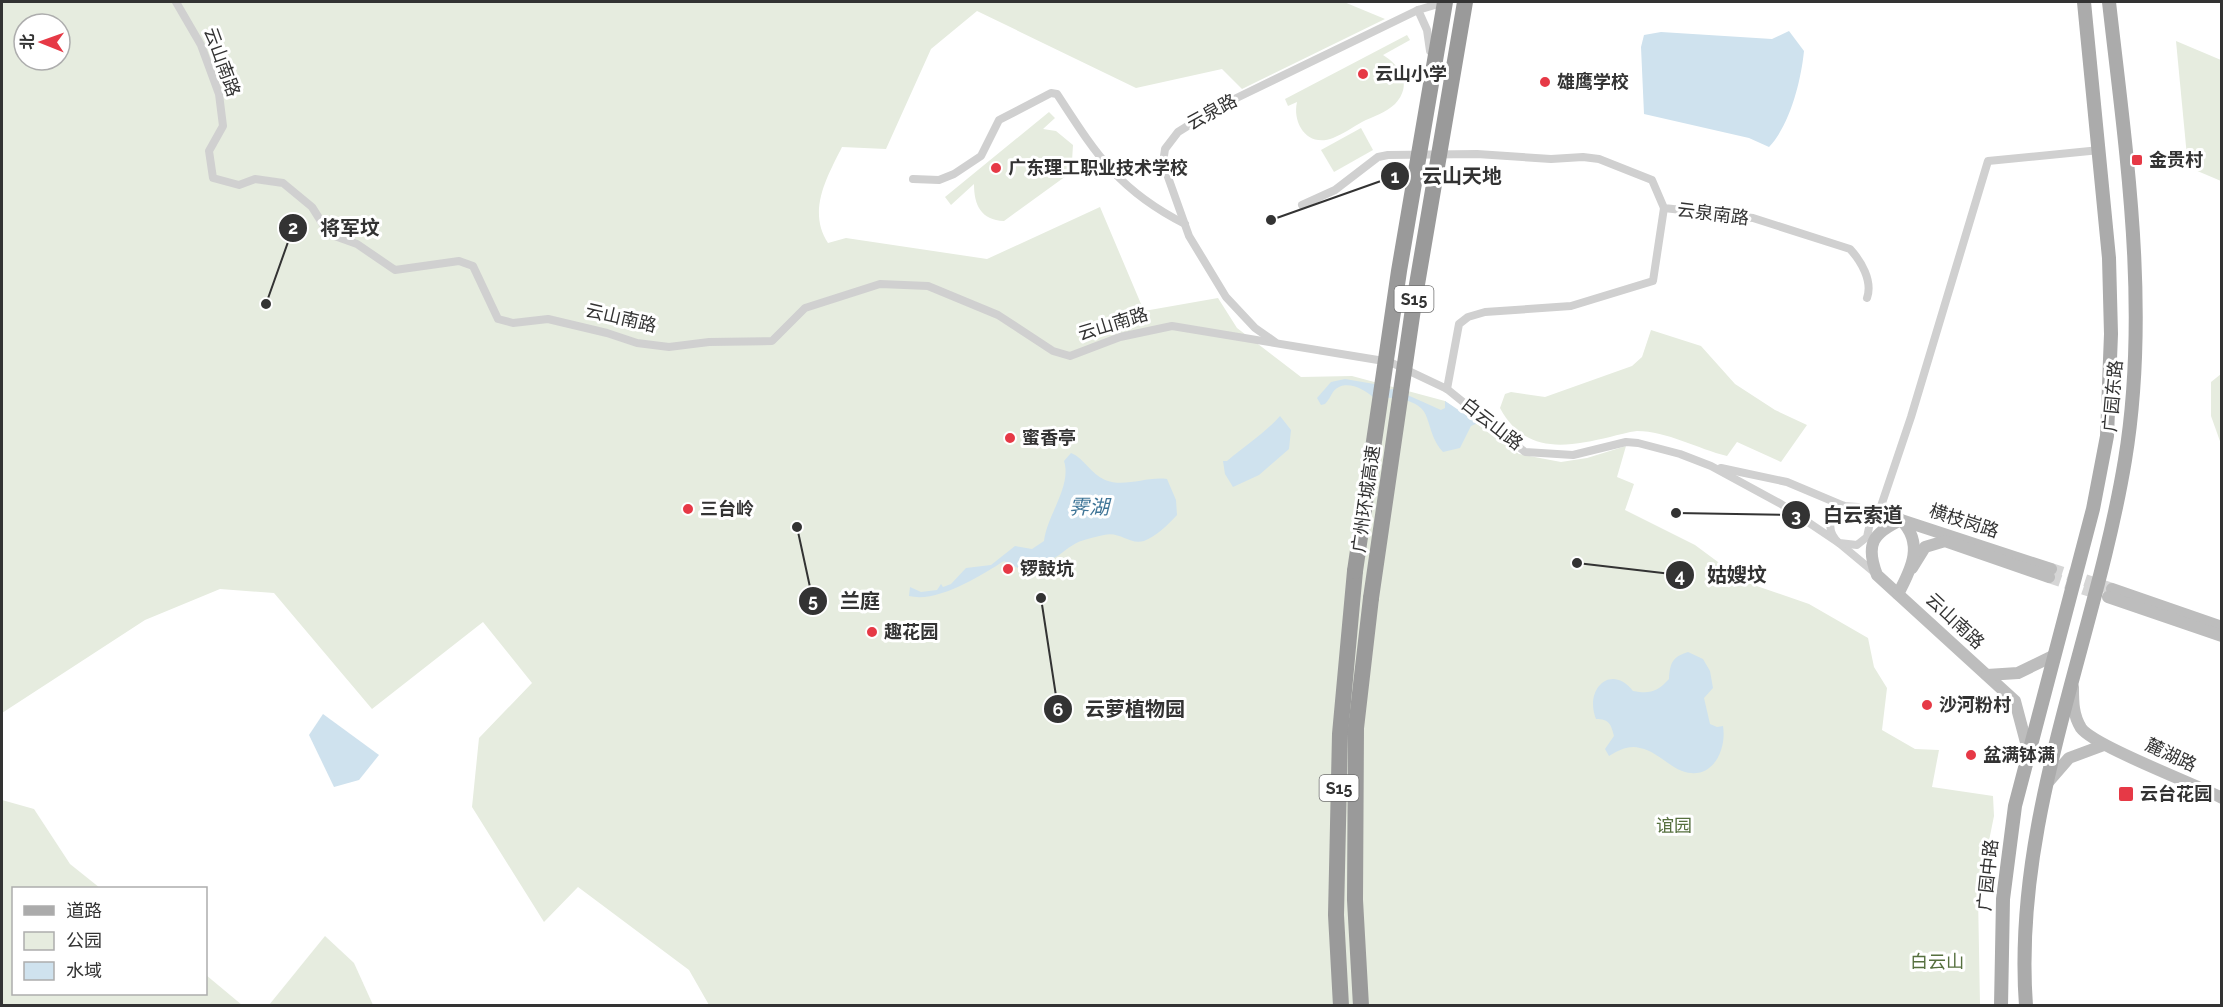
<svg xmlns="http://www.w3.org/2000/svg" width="2223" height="1007" viewBox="0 0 2223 1007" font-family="Raleway,'Noto Sans SC',sans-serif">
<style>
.green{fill:#e6ecdf;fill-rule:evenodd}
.water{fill:#cfe2ee}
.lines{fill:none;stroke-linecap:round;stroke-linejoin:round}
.secondary-tunnel{stroke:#d6d6d6;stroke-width:12;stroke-dasharray:12 6;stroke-linecap:butt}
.street{stroke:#d0d0d0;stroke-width:8}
.secondary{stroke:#bdbdbd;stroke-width:12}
.primary{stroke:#ababab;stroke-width:14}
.highway{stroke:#9a9a9a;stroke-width:16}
.highway-bridge{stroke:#9a9a9a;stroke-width:16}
.poi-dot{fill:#e63946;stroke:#fff;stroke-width:2}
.labels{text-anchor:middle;stroke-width:6;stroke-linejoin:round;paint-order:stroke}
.shield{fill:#fff;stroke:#707070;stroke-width:1.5}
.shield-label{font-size:16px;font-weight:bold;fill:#333}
.street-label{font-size:18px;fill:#333;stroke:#fff}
.poi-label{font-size:18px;font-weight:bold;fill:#333;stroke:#fff;text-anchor:start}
.park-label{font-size:18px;fill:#56703f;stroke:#fff}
.water-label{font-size:20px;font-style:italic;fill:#3f7597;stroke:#fff}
.leader{fill:none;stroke:#333;stroke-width:2}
.callout-dot{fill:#333;stroke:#fff;stroke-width:2}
.mark-label{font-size:18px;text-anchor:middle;font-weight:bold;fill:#fff}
.callout-label{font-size:20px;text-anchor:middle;font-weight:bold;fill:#333;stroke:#fff;stroke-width:6;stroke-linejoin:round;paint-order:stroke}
</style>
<rect width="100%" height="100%" fill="#fff"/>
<g class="green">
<path d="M2 2H1344L1385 19 1242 89 1222 69 1136 88 977 11 931 49 886 149 842 147C827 177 807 211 828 243L846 238 987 259 1100 207 1144 311 1218 298 1237 328 1301 377 1352 376 1445 401 1519 454 1561 462 1587 458 1626 446 1617 477 1634 484 1625 510 1695 545 1745 582 1809 604 1868 638 1874 667 1887 688 1882 730 1915 749 1939 750 1932 787 1993 796 1994 816 1978 895 1980 1005H709L689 970 578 887 544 922 472 807 479 738 532 683 483 622 372 709 274 593 220 589 145 620 2 713ZM24 24H60V60H24Z"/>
<path d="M1407 35 1410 40 1383 55C1401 66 1413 85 1395 104 1387 112 1372 117 1362 122 1353 127 1343 134 1333 138 1308 148 1292 124 1297 102L1288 106 1285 99Z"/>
<polygon points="2176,41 2221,60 2221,181 2188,167"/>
<path d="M1049 112 1055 118 1043 129 1056 131 1073 145 1072 161 1066 176 1004 221C981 220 974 205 974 184L951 205 945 197Z"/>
<polygon points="1361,128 1373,150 1334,172 1321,150"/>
<path d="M1651 330 1701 346 1735 384 1775 410 1807 425 1781 462 1737 442 1727 456C1698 449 1667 431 1637 431 1628 432 1618 435 1610 437 1567 447 1525 455 1500 408L1505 394 1511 392 1545 397 1632 366 1642 357Z"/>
<polygon points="2221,374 2221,444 2211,416 2211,382"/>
<polygon points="2,800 34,809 70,864 100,888 14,888 14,994 206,994 206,975 242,1005 2,1005"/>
<polygon points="325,936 354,963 373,1005 269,1005"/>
</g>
<g class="water">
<path d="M1789 31 1804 51C1801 81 1790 125 1769 147L1749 138 1644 114 1641 47 1644 35 1661 32 1772 39Z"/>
<path d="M1345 379 1380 385 1385 390 1394 389 1441 410 1445 408V401L1478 423 1471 426 1460 448 1443 452C1433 441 1432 432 1427 418 1421 397 1391 398 1373 397 1364 389 1344 378 1333 392 1331 395 1329 400 1325 404L1321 405 1317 398 1331 382Z"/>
<path d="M1280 416 1291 430 1289 449 1259 475 1233 487 1225 474 1223 461H1227C1245 446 1265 433 1280 416Z"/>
<path d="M1071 453C1084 458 1091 474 1105 480 1125 488 1147 476 1167 479L1176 500 1177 515C1169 524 1155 537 1144 541 1129 545 1120 531 1104 535 1095 537 1080 540 1073 545 1058 554 1057 562 1037 559L1031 563 1028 575 1022 577 1018 568 1004 561C980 576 938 603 909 596L910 587 921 592 937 590 941 584 943 587 951 584 966 568 991 565 1015 546 1032 549 1044 541C1047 515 1072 486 1064 461Z"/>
<path d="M1688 652 1703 659 1710 671 1713 688 1704 698 1710 724 1717 727 1723 726C1727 750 1712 782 1682 771 1667 765 1656 751 1640 748 1629 745 1619 750 1609 756L1605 749 1614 736C1611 724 1609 719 1596 719 1584 689 1611 663 1633 691 1650 694 1657 692 1669 679 1670 663 1672 657 1688 652Z"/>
<polygon points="323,714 379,755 359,780 334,787 309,735"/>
</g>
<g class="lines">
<g class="secondary-tunnel">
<polyline points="2051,569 2112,589"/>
<polyline points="2049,577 2102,595"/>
</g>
<g class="street">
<polyline points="176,2 201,45 219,94 223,126 209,151 213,178 239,185 255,179 283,183 312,207 329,234 357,244 395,270 459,261 473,266 498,319 513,323 548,319 607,333 637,343 669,347 709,342 772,341 805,308 880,284 928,286 998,315 1053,351 1070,356 1120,337 1172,326 1390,362 1447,389 1525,452 1573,455 1626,442 1638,443 1680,454 1711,466 1781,504 1839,543 1875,573"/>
<polyline points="1418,10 1427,30 1430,51"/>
<path d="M913 179 939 180 954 174 981 156 999 120 1051 93 1057 94C1096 154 1118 190 1185 224"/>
<path d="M1302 205 1335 190 1378 157 1388 155 1477 154 1551 159 1583 157 1599 159 1652 180 1664 208 1753 218 1850 249C1861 261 1873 281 1867 298"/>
<polyline points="1275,342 1255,328 1226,297 1189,236 1163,163 1165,149 1178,132 1218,107 1418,10 1445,2"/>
<polyline points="1447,389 1459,324 1468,317 1485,312 1571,306 1653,281 1664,208"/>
<path d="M1721 468 1787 482 1844 506 1858 507 1864 511 1870 523 1867 537 1857 545 1839 543C1825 531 1829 514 1844 506"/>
<polyline points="1873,514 1901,520"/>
<polyline points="1878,515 1911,417 1988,161 2100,150"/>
</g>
<g class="secondary">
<path d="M1901 520C1873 533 1865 544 1877 575L2015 701 2028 750"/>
<polyline points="1901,520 2051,569"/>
<polyline points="1912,568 1925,547 1945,541 2049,577"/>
<polyline points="2112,589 2222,627"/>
<path d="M1898 594C1912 568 1924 543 1901 520"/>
<polyline points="2108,597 2222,636"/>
<polyline points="1987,675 2018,673 2053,656"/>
<path d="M2073 687C2073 702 2073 715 2081 728 2094 746 2195 784 2222 798"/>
<polyline points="2049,781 2069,758 2104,745"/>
</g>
<g class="primary">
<polyline points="2001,1006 2003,899 2015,806 2093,509 2107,436 2111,334 2109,258 2084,2"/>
<path d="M2026 1006C2012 819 2095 641 2125 460 2150 309 2126 152 2109 2"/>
</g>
<g class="highway">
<polyline points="1341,1006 1336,915 1340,734 1355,571"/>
<polyline points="1361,1006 1355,900 1356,728 1371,598"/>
</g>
<g class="highway-bridge">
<polyline points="1355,571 1399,271 1445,2"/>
<polyline points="1371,598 1414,302 1465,2"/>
</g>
</g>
<g class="poi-dot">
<circle cx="1363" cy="74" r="6"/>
<circle cx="1545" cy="82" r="6"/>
<rect x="2131" y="154" width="12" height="12" rx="3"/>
<circle cx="996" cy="168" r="6"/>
<circle cx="1010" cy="438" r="6"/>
<circle cx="688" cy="509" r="6"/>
<circle cx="1008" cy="569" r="6"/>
<circle cx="872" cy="632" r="6"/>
<circle cx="1927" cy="705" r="6"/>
<circle cx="1971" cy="755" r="6"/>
<rect x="2118" y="786" width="16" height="16" rx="3"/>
</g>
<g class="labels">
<g class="shield">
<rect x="1394.5" y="286" width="39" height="26" rx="4.5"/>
<rect x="1319.5" y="775" width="39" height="26" rx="4.5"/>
</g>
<g class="shield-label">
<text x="1414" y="305">S15</text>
<text x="1339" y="794">S15</text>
</g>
<g class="street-label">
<text transform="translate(222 62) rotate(70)" y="6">云山南路</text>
<text transform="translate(1212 112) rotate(-29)" y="6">云泉路</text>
<text transform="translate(1713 214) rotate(7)" y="6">云泉南路</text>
<text transform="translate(621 318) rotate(13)" y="6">云山南路</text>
<text transform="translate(1113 324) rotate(-17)" y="6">云山南路</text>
<text transform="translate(2113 396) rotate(-85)" y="6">广园东路</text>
<text transform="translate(1492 424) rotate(38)" y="6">白云山路</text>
<text transform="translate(1366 499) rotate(-82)" y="6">广州环城高速</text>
<text transform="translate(1964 521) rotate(18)" y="6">横枝岗路</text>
<text transform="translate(1955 621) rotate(43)" y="6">云山南路</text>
<text transform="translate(2171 755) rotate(25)" y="6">麓湖路</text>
<text transform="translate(1988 875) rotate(-84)" y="6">广园中路</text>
</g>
<g class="poi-label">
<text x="1375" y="80">云山小学</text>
<text x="1557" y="88">雄鹰学校</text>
<text x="2149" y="166">金贵村</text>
<text x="1008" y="174">广东理工职业技术学校</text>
<text x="1022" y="444">蜜香亭</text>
<text x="700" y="515">三台岭</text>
<text x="1020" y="575">锣鼓坑</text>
<text x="884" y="638">趣花园</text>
<text x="1939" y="711">沙河粉村</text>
<text x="1983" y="761">盆满钵满</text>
<text x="2140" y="800">云台花园</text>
</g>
<g class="park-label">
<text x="1674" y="832">谊园</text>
<text x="1937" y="968">白云山</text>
</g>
<g class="water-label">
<text x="1089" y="514">霁湖</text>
</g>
</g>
<path class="leader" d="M1271 220L1395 176M266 304L293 228M1676 513L1796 515M1577 563L1680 575M797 527L813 601M1041 598L1058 709"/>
<g class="callout-dot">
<circle cx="1271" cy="220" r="6"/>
<circle cx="266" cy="304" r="6"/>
<circle cx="1676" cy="513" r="6"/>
<circle cx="1577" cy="563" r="6"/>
<circle cx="797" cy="527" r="6"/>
<circle cx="1041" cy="598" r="6"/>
<circle cx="1395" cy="176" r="15"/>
<circle cx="293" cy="228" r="15"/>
<circle cx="1796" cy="515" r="15"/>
<circle cx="1680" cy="575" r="15"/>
<circle cx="813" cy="601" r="15"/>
<circle cx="1058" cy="709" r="15"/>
</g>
<g class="mark-label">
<text x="1395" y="183">1</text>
<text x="293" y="234">2</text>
<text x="1796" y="522">3</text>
<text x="1680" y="582">4</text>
<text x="813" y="607">5</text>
<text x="1058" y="716">6</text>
</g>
<g class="callout-label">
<text x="1462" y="183">云山天地</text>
<text x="350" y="235">将军坟</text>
<text x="1863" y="522">白云索道</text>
<text x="1737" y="582">姑嫂坟</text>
<text x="860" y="608">兰庭</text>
<text x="1135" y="716">云萝植物园</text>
</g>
<rect width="2223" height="1007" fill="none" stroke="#333333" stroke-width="6"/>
<rect x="12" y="887" width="195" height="108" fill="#ffffff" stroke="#adadad" stroke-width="1.5"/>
<rect x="24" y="906" width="30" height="9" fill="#ababab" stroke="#adadad" stroke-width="1.5"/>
<text x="66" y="917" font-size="18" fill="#333333">道路</text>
<rect x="24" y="932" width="30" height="18" fill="#e6ecdf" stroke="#adadad" stroke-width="1.5"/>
<text x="66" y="947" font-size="18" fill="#333333">公园</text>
<rect x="24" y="962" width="30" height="18" fill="#cfe2ee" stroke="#adadad" stroke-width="1.5"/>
<text x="66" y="977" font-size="18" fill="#333333">水域</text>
<g transform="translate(42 42) rotate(271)"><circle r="28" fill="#ffffff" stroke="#adadad" stroke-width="1.5"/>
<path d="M0-4.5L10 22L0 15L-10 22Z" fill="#e63946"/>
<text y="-9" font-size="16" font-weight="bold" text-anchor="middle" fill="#333333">北</text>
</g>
</svg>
